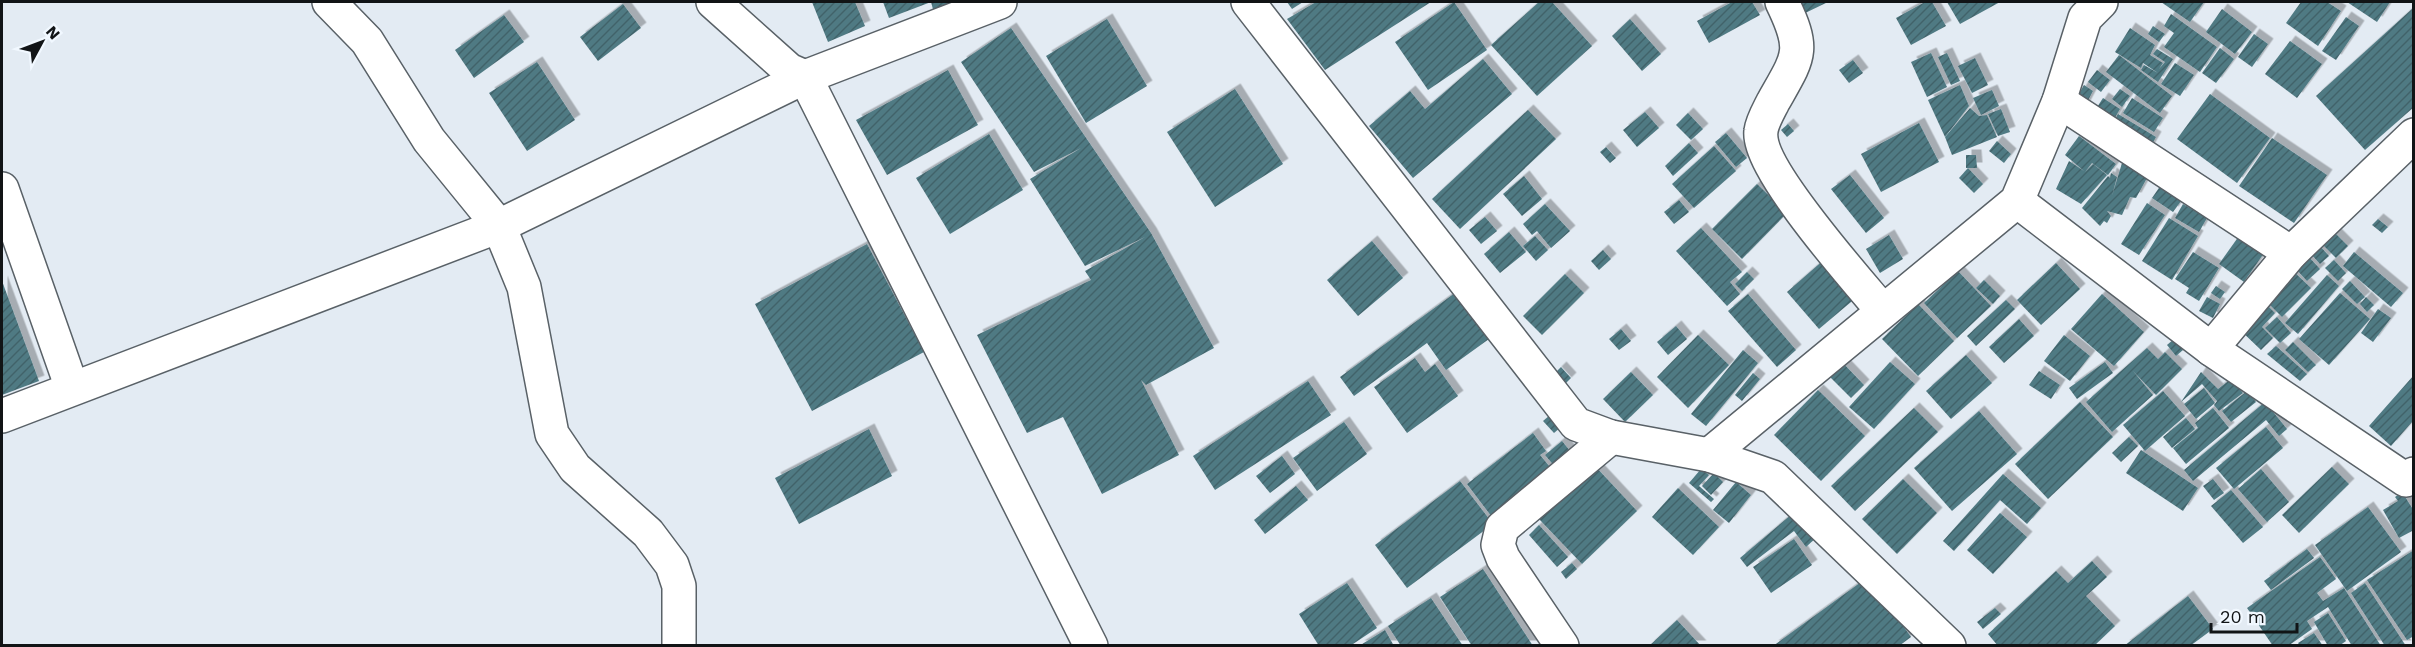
<svg xmlns="http://www.w3.org/2000/svg" width="2415" height="647" viewBox="0 0 2415 647" font-family="'Work Sans',sans-serif">
<style>
.building{fill:url(#building-hatch);filter:url(#shadow)}
.lines{fill:none;stroke-linecap:round;stroke-linejoin:round}
.street-casing{stroke:#596167;stroke-width:36}
.street{stroke:#fff;stroke-width:33}
</style>
<defs>
<pattern id="building-hatch" width="6" height="6" patternUnits="userSpaceOnUse" patternTransform="scale(1.5)"><rect width="6" height="6" fill="#507a83"/><path d="M-1 1l2-2M0 6l6-6M5 7l2-2" fill="none" stroke="#41636a"/></pattern>
<filter id="shadow"><feDropShadow dx="5.5" dy="-5.5" stdDeviation="0" flood-color="#0004"/></filter>
</defs>
<rect width="100%" height="100%" fill="#e3ebf3"/>
<g class="building">
<polygon points="812,2 855,2 865,26 828,42"/>
<polygon points="883,2 968,2 934,13 931,2 889,18"/>
<polygon points="1287,2 1303,2 1292,9"/>
<polygon points="1316,2 1431,2 1325,70 1287,19"/>
<polygon points="1454,2 1487,50 1428,90 1395,42"/>
<polygon points="1539,2 1552,2 1592,46 1537,96 1491,45"/>
<polygon points="1732,2 1752,2 1760,15 1709,43 1697,21"/>
<polygon points="1794,2 1828,2 1801,15"/>
<polygon points="1925,2 1932,2 1946,26 1911,45 1896,18"/>
<polygon points="1947,2 2000,2 1960,24"/>
<polygon points="2161,2 2204,2 2190,22"/>
<polygon points="2301,2 2327,2 2341,11 2318,46 2286,23"/>
<polygon points="2347,2 2390,2 2377,22"/>
<polygon points="623,4 641,28 598,61 580,37"/>
<polygon points="2222,9 2252,32 2235,54 2206,32"/>
<polygon points="2412,9 2414,107 2365,150 2316,96"/>
<polygon points="2171,14 2217,47 2200,72 2164,47 2174,33 2164,26"/>
<polygon points="504,15 524,42 474,78 455,50"/>
<polygon points="2346,17 2359,26 2336,60 2322,51"/>
<polygon points="1107,19 1147,86 1086,123 1046,56"/>
<polygon points="1630,19 1661,54 1642,71 1612,36"/>
<polygon points="2153,26 2165,34 2159,42 2148,34"/>
<polygon points="1011,28 1151,233 1214,348 1146,385 1141,380 1179,455 1102,494 1063,417 1027,433 977,335 1091,280 1085,271 1145,237 1085,266 1030,179 1081,148 1034,172 961,62"/>
<polygon points="2130,28 2155,45 2150,55 2163,63 2159,69 2165,62 2153,54 2157,49 2173,59 2158,82 2141,70 2144,65 2158,73 2143,63 2141,68 2115,52"/>
<polygon points="2254,34 2268,44 2252,67 2238,57"/>
<polygon points="2290,41 2322,64 2297,98 2265,74"/>
<polygon points="2220,48 2234,59 2216,83 2202,73"/>
<polygon points="1931,53 1947,87 1927,97 1911,62"/>
<polygon points="1947,53 1960,81 1951,85 1938,57"/>
<polygon points="2119,55 2172,96 2160,113 2106,72"/>
<polygon points="1975,58 1988,85 1972,93 1958,66"/>
<polygon points="1483,59 1512,94 1413,178 1369,126 1410,91 1425,109"/>
<polygon points="1853,60 1863,73 1849,83 1839,70"/>
<polygon points="537,62 575,120 527,151 489,93"/>
<polygon points="2175,63 2194,75 2180,96 2161,84"/>
<polygon points="948,70 978,125 887,175 856,120"/>
<polygon points="2097,70 2110,80 2101,92 2088,82"/>
<polygon points="1960,85 1969,106 1945,137 1928,100"/>
<polygon points="2084,85 2093,91 2085,106 2075,100"/>
<polygon points="1235,89 1283,164 1215,207 1167,132"/>
<polygon points="2120,89 2130,96 2122,107 2112,99"/>
<polygon points="1992,90 1999,106 1981,115 1973,98"/>
<polygon points="2210,94 2270,138 2237,183 2177,139"/>
<polygon points="2103,98 2120,109 2110,126 2092,115"/>
<polygon points="2132,98 2163,118 2154,132 2123,113"/>
<polygon points="1970,108 1979,116 1987,115 1997,137 1952,155 1945,137"/>
<polygon points="2001,109 2010,132 1998,136 1988,114"/>
<polygon points="1528,110 1556,139 1460,229 1432,199"/>
<polygon points="1645,112 1659,128 1637,147 1623,130"/>
<polygon points="1688,113 1703,129 1691,140 1676,125"/>
<polygon points="2118,114 2156,137 2148,151 2110,128"/>
<polygon points="1919,123 1939,162 1881,192 1861,154"/>
<polygon points="1788,124 1794,131 1787,137 1781,130"/>
<polygon points="1726,133 1747,158 1736,167 1715,142"/>
<polygon points="989,134 1023,190 950,234 916,178"/>
<polygon points="2079,136 2116,164 2108,175 2092,163 2085,172 2093,164 2107,175 2081,204 2056,189 2069,161 2084,171 2065,155"/>
<polygon points="2272,138 2327,175 2294,223 2239,186"/>
<polygon points="1997,141 2011,154 2004,163 1989,151"/>
<polygon points="1689,143 1698,153 1673,176 1665,166"/>
<polygon points="1714,146 1736,171 1694,208 1672,184"/>
<polygon points="1606,147 1616,158 1610,163 1600,152"/>
<polygon points="1966,155 1976,155 1977,168 1966,168"/>
<polygon points="2122,163 2147,178 2136,198 2130,197 2122,215 2107,211 2111,216 2107,223 2104,221 2100,226 2082,208 2108,176 2110,178 2111,173 2117,177 2112,196"/>
<polygon points="1968,168 1983,184 1974,193 1959,178"/>
<polygon points="1850,175 1884,218 1866,233 1831,189"/>
<polygon points="1524,176 1542,199 1522,216 1503,194"/>
<polygon points="2163,182 2184,197 2173,212 2152,198"/>
<polygon points="1757,184 1787,213 1742,259 1712,229"/>
<polygon points="1679,200 1689,212 1674,224 1664,212"/>
<polygon points="2147,203 2165,215 2139,255 2121,244"/>
<polygon points="1545,204 1570,231 1551,248 1537,231 1532,235 1523,224"/>
<polygon points="2183,204 2207,218 2199,232 2175,218"/>
<polygon points="1485,217 1497,231 1481,244 1469,230"/>
<polygon points="2169,218 2198,236 2172,280 2142,261"/>
<polygon points="2378,219 2388,227 2382,233 2372,225"/>
<polygon points="1701,228 1742,272 1730,282 1740,294 1727,306 1676,251"/>
<polygon points="2332,230 2348,246 2336,258 2320,242"/>
<polygon points="1509,232 1526,252 1500,273 1484,254"/>
<polygon points="1889,235 1903,259 1880,273 1866,249"/>
<polygon points="1535,236 1548,250 1536,261 1523,246"/>
<polygon points="2239,236 2264,253 2244,282 2219,264"/>
<polygon points="1372,241 1403,278 1358,316 1327,280"/>
<polygon points="867,244 924,352 812,411 755,304"/>
<polygon points="2319,245 2329,256 2320,264 2310,253"/>
<polygon points="1603,250 1611,259 1599,270 1591,261"/>
<polygon points="2193,252 2219,268 2199,301 2186,293 2189,288 2175,279"/>
<polygon points="2354,252 2403,293 2391,307 2343,266"/>
<polygon points="2308,256 2320,269 2307,281 2295,268"/>
<polygon points="1826,258 1858,296 1819,329 1787,292"/>
<polygon points="2334,260 2346,273 2338,281 2325,268"/>
<polygon points="2056,263 2080,289 2041,325 2017,300"/>
<polygon points="2292,270 2311,288 2282,317 2267,302"/>
<polygon points="1958,271 1991,306 1957,338 1924,303"/>
<polygon points="1747,272 1754,279 1742,291 1735,284"/>
<polygon points="1565,274 1584,293 1542,335 1523,316"/>
<polygon points="2327,275 2339,286 2298,334 2285,323"/>
<polygon points="1984,280 2000,296 1993,304 1976,288"/>
<polygon points="2,281 39,381 2,395"/>
<polygon points="2350,281 2365,297 2357,304 2342,289"/>
<polygon points="2216,286 2225,292 2220,299 2211,293"/>
<polygon points="1455,293 1489,339 1446,370 1427,343 1354,396 1340,377"/>
<polygon points="2340,293 2370,319 2329,365 2299,339"/>
<polygon points="1748,294 1796,350 1777,367 1728,311"/>
<polygon points="2102,294 2144,332 2114,366 2071,329"/>
<polygon points="2207,297 2220,304 2213,318 2199,311"/>
<polygon points="2366,297 2374,305 2367,312 2360,304"/>
<polygon points="2006,300 2015,309 1976,346 1967,336"/>
<polygon points="2263,301 2275,313 2262,327 2273,338 2261,350 2238,328"/>
<polygon points="1918,304 1954,341 1918,376 1882,339"/>
<polygon points="2378,309 2391,318 2373,342 2361,333"/>
<polygon points="2277,317 2291,333 2280,343 2265,328"/>
<polygon points="2019,319 2034,336 2004,363 1989,347"/>
<polygon points="1676,326 1687,339 1668,355 1657,342"/>
<polygon points="1621,329 1631,341 1619,350 1609,339"/>
<polygon points="1698,335 1729,365 1688,408 1657,377"/>
<polygon points="2064,335 2090,356 2070,381 2044,361"/>
<polygon points="2174,339 2183,350 2176,356 2167,345"/>
<polygon points="2293,342 2316,365 2308,372 2285,350"/>
<polygon points="2276,346 2307,374 2300,381 2267,354"/>
<polygon points="2147,348 2158,359 2165,352 2182,369 2156,395 2133,371 2153,395 2112,432 2086,402"/>
<polygon points="1743,350 1758,363 1706,426 1691,414"/>
<polygon points="1966,355 1992,383 1951,419 1926,391"/>
<polygon points="1415,358 1425,372 1435,364 1458,396 1407,433 1374,387"/>
<polygon points="1841,361 1864,385 1851,398 1828,375"/>
<polygon points="1890,362 1915,384 1874,429 1849,407"/>
<polygon points="2105,362 2113,373 2077,399 2069,388"/>
<polygon points="1561,367 1571,378 1566,383 1556,372"/>
<polygon points="2039,371 2060,385 2051,399 2029,385"/>
<polygon points="1631,372 1653,395 1625,422 1603,399"/>
<polygon points="2201,372 2218,389 2231,379 2243,393 2219,411 2214,405 2217,401 2202,384 2181,402"/>
<polygon points="1753,373 1760,379 1742,401 1735,395"/>
<polygon points="2414,375 2414,424 2412,422 2391,446 2369,426"/>
<polygon points="1308,381 1331,415 1215,490 1193,456"/>
<polygon points="2204,388 2215,403 2196,419 2184,404"/>
<polygon points="1818,390 1865,436 1821,481 1774,435"/>
<polygon points="2163,391 2185,416 2145,451 2123,425"/>
<polygon points="2247,391 2256,402 2231,422 2222,411"/>
<polygon points="2080,402 2113,437 2048,499 2015,464"/>
<polygon points="2265,402 2287,429 2279,436 2266,420 2193,481 2184,470"/>
<polygon points="1914,408 1938,432 1855,511 1831,486"/>
<polygon points="2213,408 2229,428 2186,464 2173,448 2198,428 2195,423"/>
<polygon points="1979,411 2017,454 1952,511 1914,468"/>
<polygon points="1550,415 1561,427 1554,433 1543,421"/>
<polygon points="2186,418 2195,429 2172,448 2163,437"/>
<polygon points="1344,422 1367,454 1317,491 1293,458"/>
<polygon points="2266,427 2283,448 2234,489 2216,468"/>
<polygon points="869,429 892,476 799,524 775,478"/>
<polygon points="1533,433 1546,451 1540,455 1559,478 1498,525 1467,484"/>
<polygon points="2129,437 2138,446 2121,462 2112,453"/>
<polygon points="1562,441 1578,461 1562,475 1545,455"/>
<polygon points="2141,450 2198,488 2183,511 2126,473"/>
<polygon points="1282,456 1295,474 1270,493 1256,476"/>
<polygon points="1595,466 1637,511 1582,564 1539,519"/>
<polygon points="2332,467 2349,484 2299,533 2282,515"/>
<polygon points="1701,469 1709,475 1699,486 1714,499 1711,502 1689,483"/>
<polygon points="2261,469 2289,502 2267,522 2238,489"/>
<polygon points="1714,473 1723,482 1711,495 1702,486"/>
<polygon points="2003,474 2041,508 2027,524 2000,500 1954,551 1943,541"/>
<polygon points="1903,479 1937,513 1897,554 1862,519"/>
<polygon points="2213,479 2224,493 2214,500 2203,486"/>
<polygon points="1460,481 1493,524 1407,588 1375,545"/>
<polygon points="1736,482 1751,495 1729,523 1713,510"/>
<polygon points="1296,486 1308,500 1265,534 1254,520"/>
<polygon points="1678,488 1719,527 1693,555 1652,517"/>
<polygon points="2231,490 2263,527 2243,543 2211,506"/>
<polygon points="2402,492 2414,511 2414,530 2399,538 2383,510 2398,501 2395,497"/>
<polygon points="2368,507 2401,552 2347,591 2315,545"/>
<polygon points="2000,513 2027,537 1993,574 1967,550"/>
<polygon points="1792,514 1818,536 1806,547 1794,531 1747,567 1740,558"/>
<polygon points="1539,525 1568,557 1557,567 1529,535"/>
<polygon points="1794,539 1812,565 1771,593 1753,567"/>
<polygon points="2307,549 2314,558 2271,590 2264,581"/>
<polygon points="2414,550 2414,636 2407,640 2367,580"/>
<polygon points="2320,557 2336,579 2317,593 2323,601 2344,588 2381,646 2352,646 2328,607 2307,621 2312,629 2288,646 2273,646 2247,608"/>
<polygon points="2092,561 2107,577 2086,596 2115,626 2094,646 1998,646 1988,634 2056,571 2068,583"/>
<polygon points="1572,563 1577,569 1566,579 1561,572"/>
<polygon points="1483,569 1533,646 1472,646 1440,597"/>
<polygon points="1868,577 1911,637 1899,646 1773,646"/>
<polygon points="1347,583 1377,628 1350,646 1319,646 1299,614"/>
<polygon points="2365,583 2406,646 2385,646 2351,593"/>
<polygon points="2188,596 2213,629 2190,646 2124,646"/>
<polygon points="1431,598 1463,646 1401,646 1388,626"/>
<polygon points="1995,608 2001,614 1983,629 1977,622"/>
<polygon points="2328,613 2346,641 2339,646 2328,646 2314,622"/>
<polygon points="1677,620 1701,646 1649,646"/>
<polygon points="1385,630 1394,646 1359,646"/>
<polygon points="2314,633 2323,646 2300,646 2298,643"/>
</g>
<g class="lines">
<g class="street-casing">
<g id="street">
<polyline points="329,2 367,41 429,140 499,226 524,287 552,434 575,468 648,533 672,565 679,586 679,646"/>
<polyline points="713,2 789,70 805,77 1091,646"/>
<polyline points="1248,2 1576,424 1611,437 1709,455 1773,477 1949,646"/>
<path d="M1782 2C1806 51 1799 56 1773 102 1769 110 1762 122 1761 131 1756 167 1856 279 1882 310"/>
<polyline points="2059,101 2291,253"/>
<polyline points="2,189 72,388"/>
<polyline points="2017,201 2211,349 2406,480 2414,474"/>
<polyline points="2211,349 2291,253 2414,135"/>
<polyline points="2,416 499,226 805,77 1000,2"/>
<polyline points="1709,455 2017,201 2059,101 2085,18 2101,2"/>
<polyline points="1562,646 1503,558 1498,545 1502,528 1611,437"/>
</g>
</g>
<use href="#street" class="street"/>
</g>
<rect width="2415" height="647" fill="none" stroke="#111416" stroke-width="6"/>
<g transform="translate(42 42) rotate(49)" stroke="#f1f8ff" stroke-width="4.5" paint-order="stroke">
<path d="M0-4.5L10 22L0 15L-10 22Z" fill="#111416"/>
<text y="-9" font-size="16" font-weight="bold" text-anchor="middle" fill="#111416">N</text>
</g>
<path d="M2211 623v9h86v-9" fill="none" stroke="#111416" stroke-width="3"/>
<text x="2220" y="623" font-size="18" fill="#111416" stroke="#f1f8ff" stroke-width="4.5" paint-order="stroke">20 m</text>
</svg>
